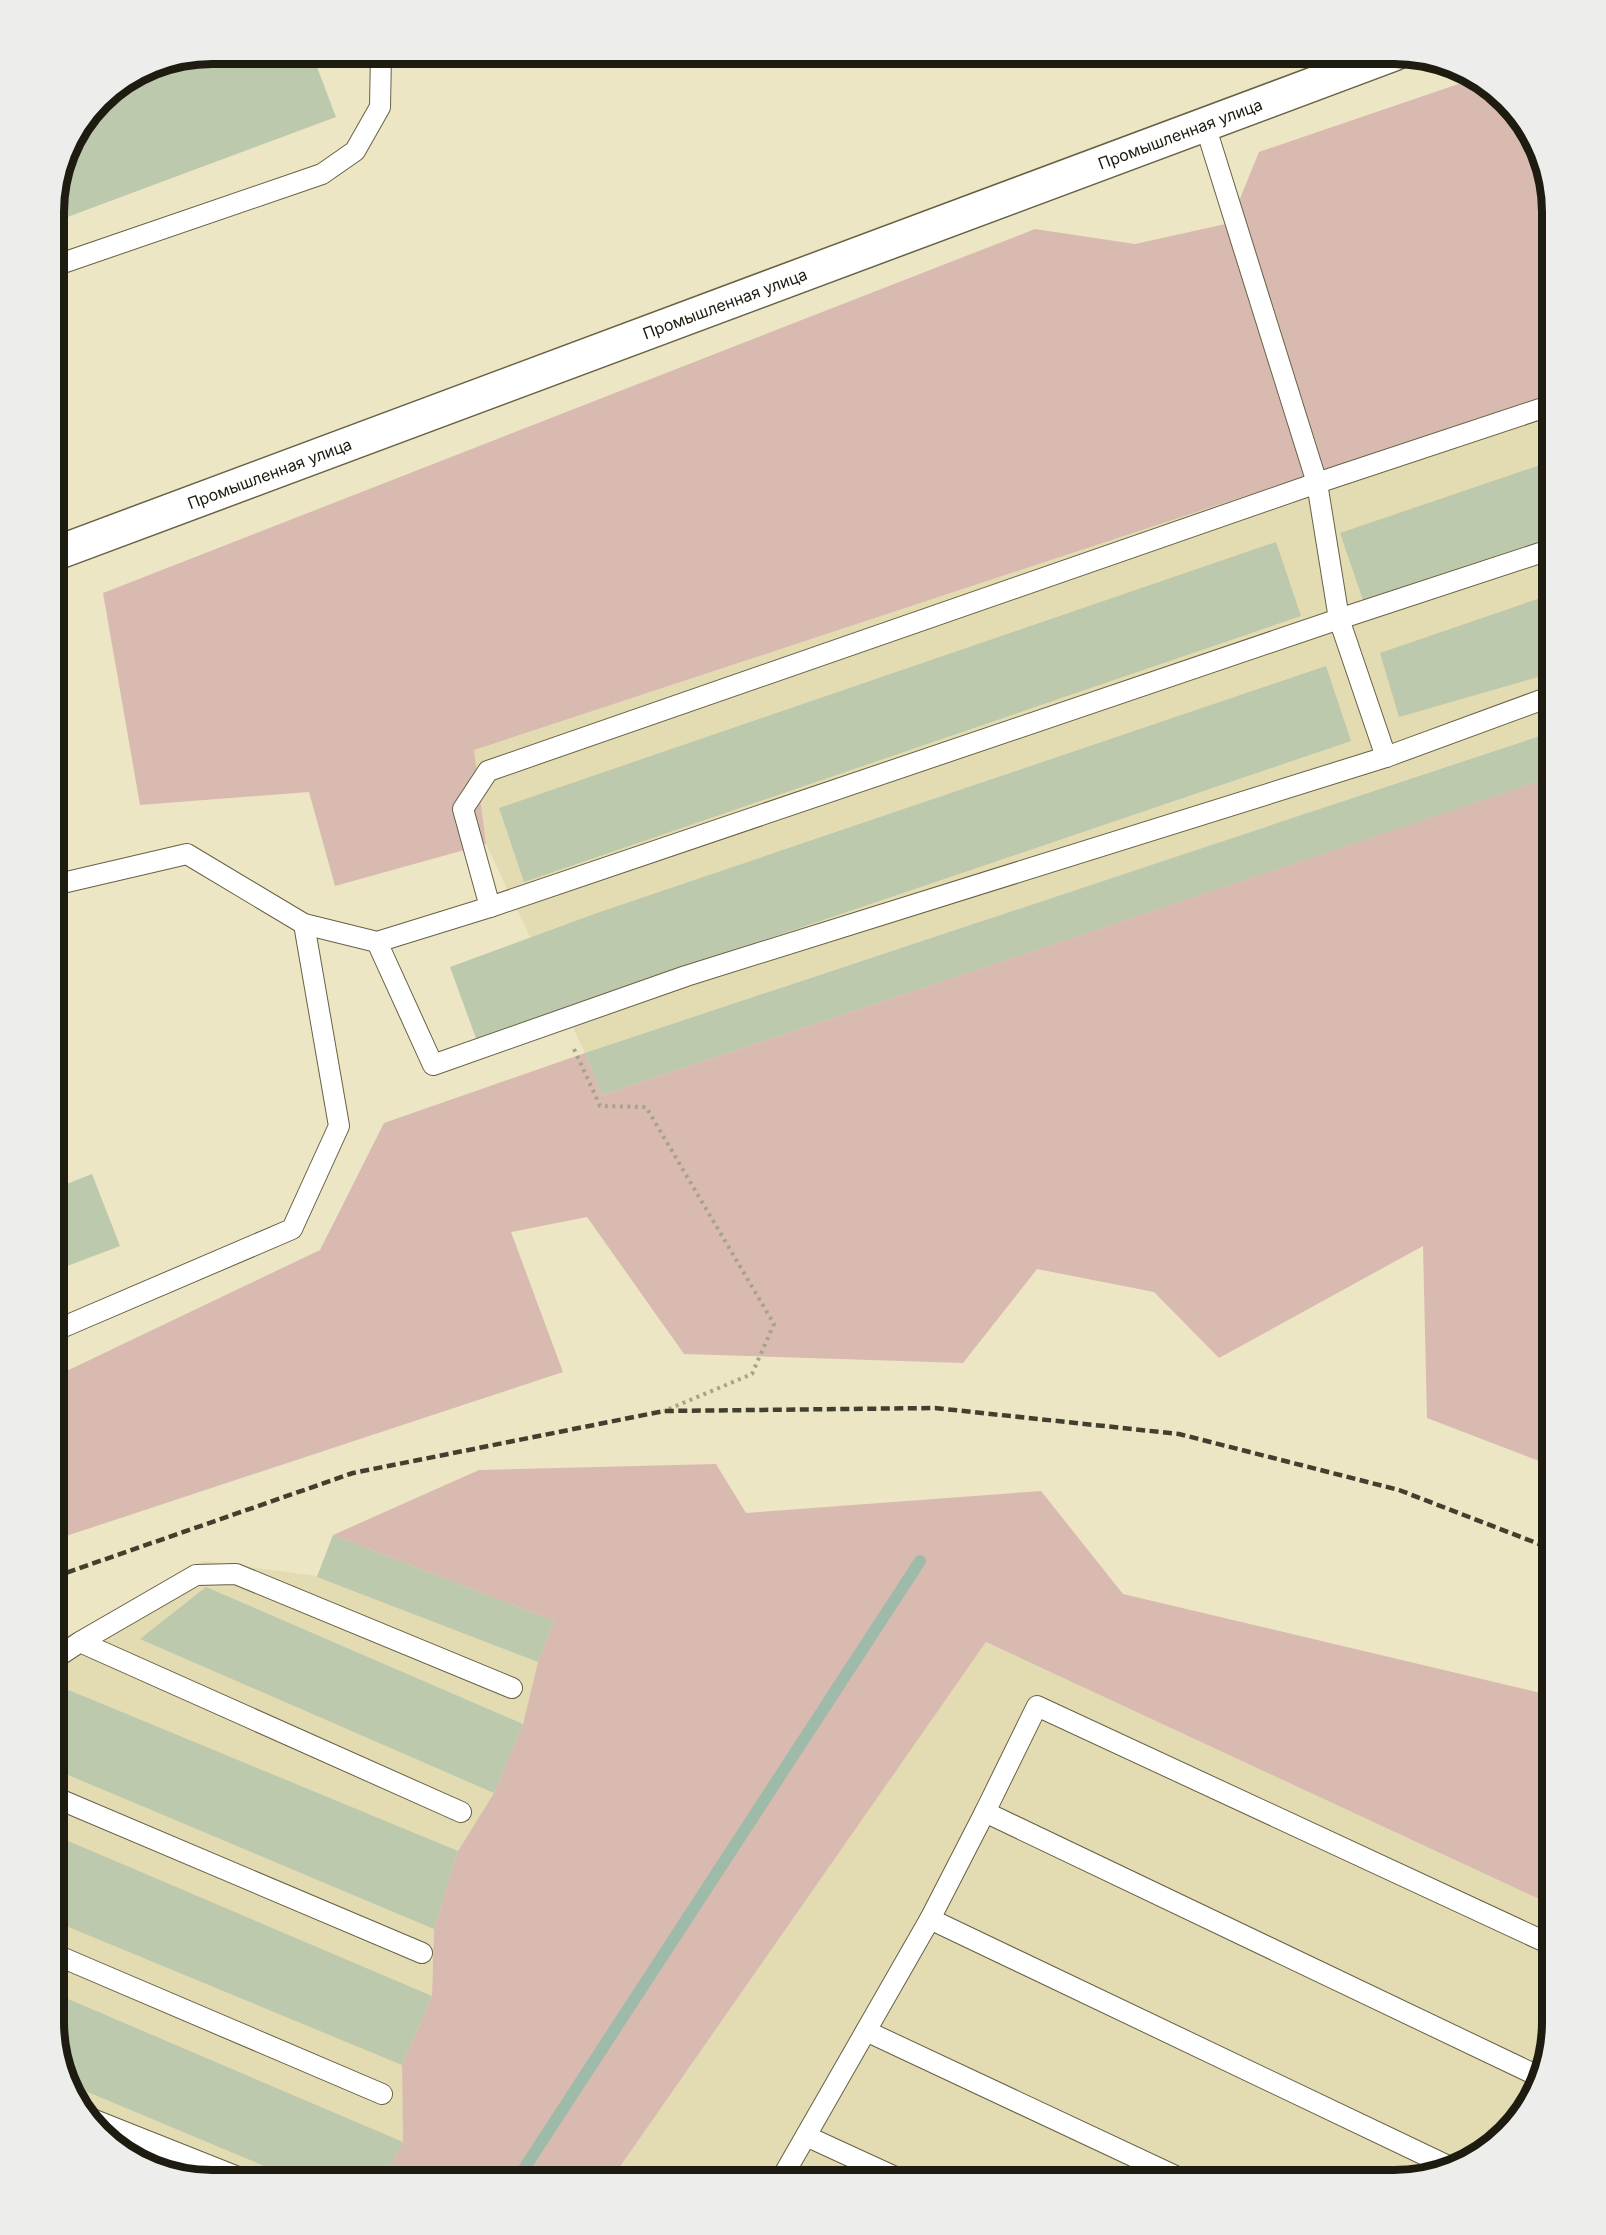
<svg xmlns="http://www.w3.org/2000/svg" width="1606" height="2235" viewBox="0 0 1606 2235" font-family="Inter,sans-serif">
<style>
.built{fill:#e3dbb2}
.green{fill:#d9bab1}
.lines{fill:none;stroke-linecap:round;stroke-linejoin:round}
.stream{stroke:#9dbba8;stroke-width:12}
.building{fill:#bcc9ac}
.service-casing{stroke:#676144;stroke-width:22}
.tertiary-casing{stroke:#676144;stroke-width:36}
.path{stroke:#a7a388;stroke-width:4;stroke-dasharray:3 4.5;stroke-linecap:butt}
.service{stroke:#fff;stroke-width:20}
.tertiary{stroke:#fff;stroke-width:33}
.rail{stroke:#423f2f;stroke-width:4.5;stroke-dasharray:9 4.5;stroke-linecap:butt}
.labels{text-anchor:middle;stroke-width:6;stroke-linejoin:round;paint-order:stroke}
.street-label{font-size:16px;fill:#1e1c10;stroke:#fff}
.rim{fill:none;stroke:#1e1c10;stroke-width:8}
</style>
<rect width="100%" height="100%" fill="#ece6c4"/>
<g class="built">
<polygon points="1552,395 1552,777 602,1095 585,1053 486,844 473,750"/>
<polygon points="333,1535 554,1621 538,1662 523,1724 494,1793 458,1851 434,1929 432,1996 402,2065 403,2142 382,2181 202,2181 133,2160 75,2102 54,2023 54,1643 204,1561 317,1576"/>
<polygon points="986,1642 1552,1905 1552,2023 1531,2102 1473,2160 1394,2181 610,2181"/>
</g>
<g class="green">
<polygon points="1476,78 1531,133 1552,212 1552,395 474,750 486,844 335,886 309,792 140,805 103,593 1035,229 1135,244 1230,223 1259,152"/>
<polygon points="1552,777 1552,1466 1427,1418 1423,1246 1219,1358 1154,1292 1037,1269 963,1363 684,1354 587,1217 511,1232 563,1372 54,1540 54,1377 320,1250 384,1123 585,1053 602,1095"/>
<polygon points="716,1464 746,1513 1041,1491 1123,1594 1545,1694 1552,1697 1552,1905 986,1642 610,2181 382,2181 403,2142 402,2065 432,1996 434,1929 458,1851 494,1793 523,1724 538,1662 554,1621 333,1535 479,1470"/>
</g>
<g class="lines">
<polyline class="stream" points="516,2181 920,1561"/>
</g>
<g class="building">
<polygon points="212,54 312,54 336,117 54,222 54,202 70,142 108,93 152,66"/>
<polygon points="1552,461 1552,537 1363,600 1340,533"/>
<polygon points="1276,542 1301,616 524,882 499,808"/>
<polygon points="1552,594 1552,673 1399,717 1380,653"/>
<polygon points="1326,666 1351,741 623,988 477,1041 450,967 597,913"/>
<polygon points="1552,732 1552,777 602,1095 585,1053"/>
<polygon points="92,1174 120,1246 54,1271 54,1189"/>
<polygon points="333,1535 554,1621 538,1662 317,1577"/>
<polygon points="206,1587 523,1724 494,1793 140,1639"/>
<polygon points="54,1684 458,1851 434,1929 54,1769"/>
<polygon points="54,1835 432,1996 402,2065 54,1921"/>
<polygon points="54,1993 403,2142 382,2181 300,2181 71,2085 54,2023"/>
</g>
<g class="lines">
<g class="service-casing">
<g id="service">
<polyline points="1205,125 1317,483 1339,619 1386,757"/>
<polyline points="54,266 322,174 355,151 380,107 381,54"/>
<polyline points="54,885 187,854 304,924 377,942 490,907 1339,619 1552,549"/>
<polyline points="490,907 463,809 488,771 1317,483 1552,405"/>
<polyline points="377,942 433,1065 686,976 1386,757 1552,696"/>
<polyline points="54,1331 292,1229 339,1126 304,924"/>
<polyline points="80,1642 461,1812"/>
<polyline points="54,1659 80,1642 196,1575 236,1574 512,1688"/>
<polyline points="54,1797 422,1953"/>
<polyline points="985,1812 1037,1706 1552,1945"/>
<polyline points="930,1919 1448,2166"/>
<polyline points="54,1954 382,2094"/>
<polyline points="866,2031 1186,2181"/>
<polyline points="92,2119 248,2181"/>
<polyline points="806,2136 904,2181"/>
<polyline points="780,2181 930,1919 985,1812 1538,2076"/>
</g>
</g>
<g class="tertiary-casing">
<g id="tertiary">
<path id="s1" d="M54 554 1394 54"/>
</g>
</g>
<polyline class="path" points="574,1049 600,1106 646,1107 774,1324 752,1374 664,1411"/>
<use href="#service" class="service"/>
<use href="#tertiary" class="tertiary"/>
<polyline class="rail" points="54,1577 353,1473 664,1411 935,1408 1179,1434 1399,1490 1552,1549"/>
</g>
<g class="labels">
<g class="street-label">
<text dy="6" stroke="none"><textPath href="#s1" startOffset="1202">Промышленная улица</textPath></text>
<text dy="6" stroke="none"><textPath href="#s1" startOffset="716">Промышленная улица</textPath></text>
<text dy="6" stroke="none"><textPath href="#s1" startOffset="230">Промышленная улица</textPath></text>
</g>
</g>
<path d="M0 0H1606V2235H0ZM212 64H1394A148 148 0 0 1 1542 212V2022A148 148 0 0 1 1394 2170H212A148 148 0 0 1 64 2022V212A148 148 0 0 1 212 64Z" fill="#ededec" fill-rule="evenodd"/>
<path class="rim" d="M212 64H1394A148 148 0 0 1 1542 212V2022A148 148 0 0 1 1394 2170H212A148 148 0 0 1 64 2022V212A148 148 0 0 1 212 64Z"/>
</svg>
